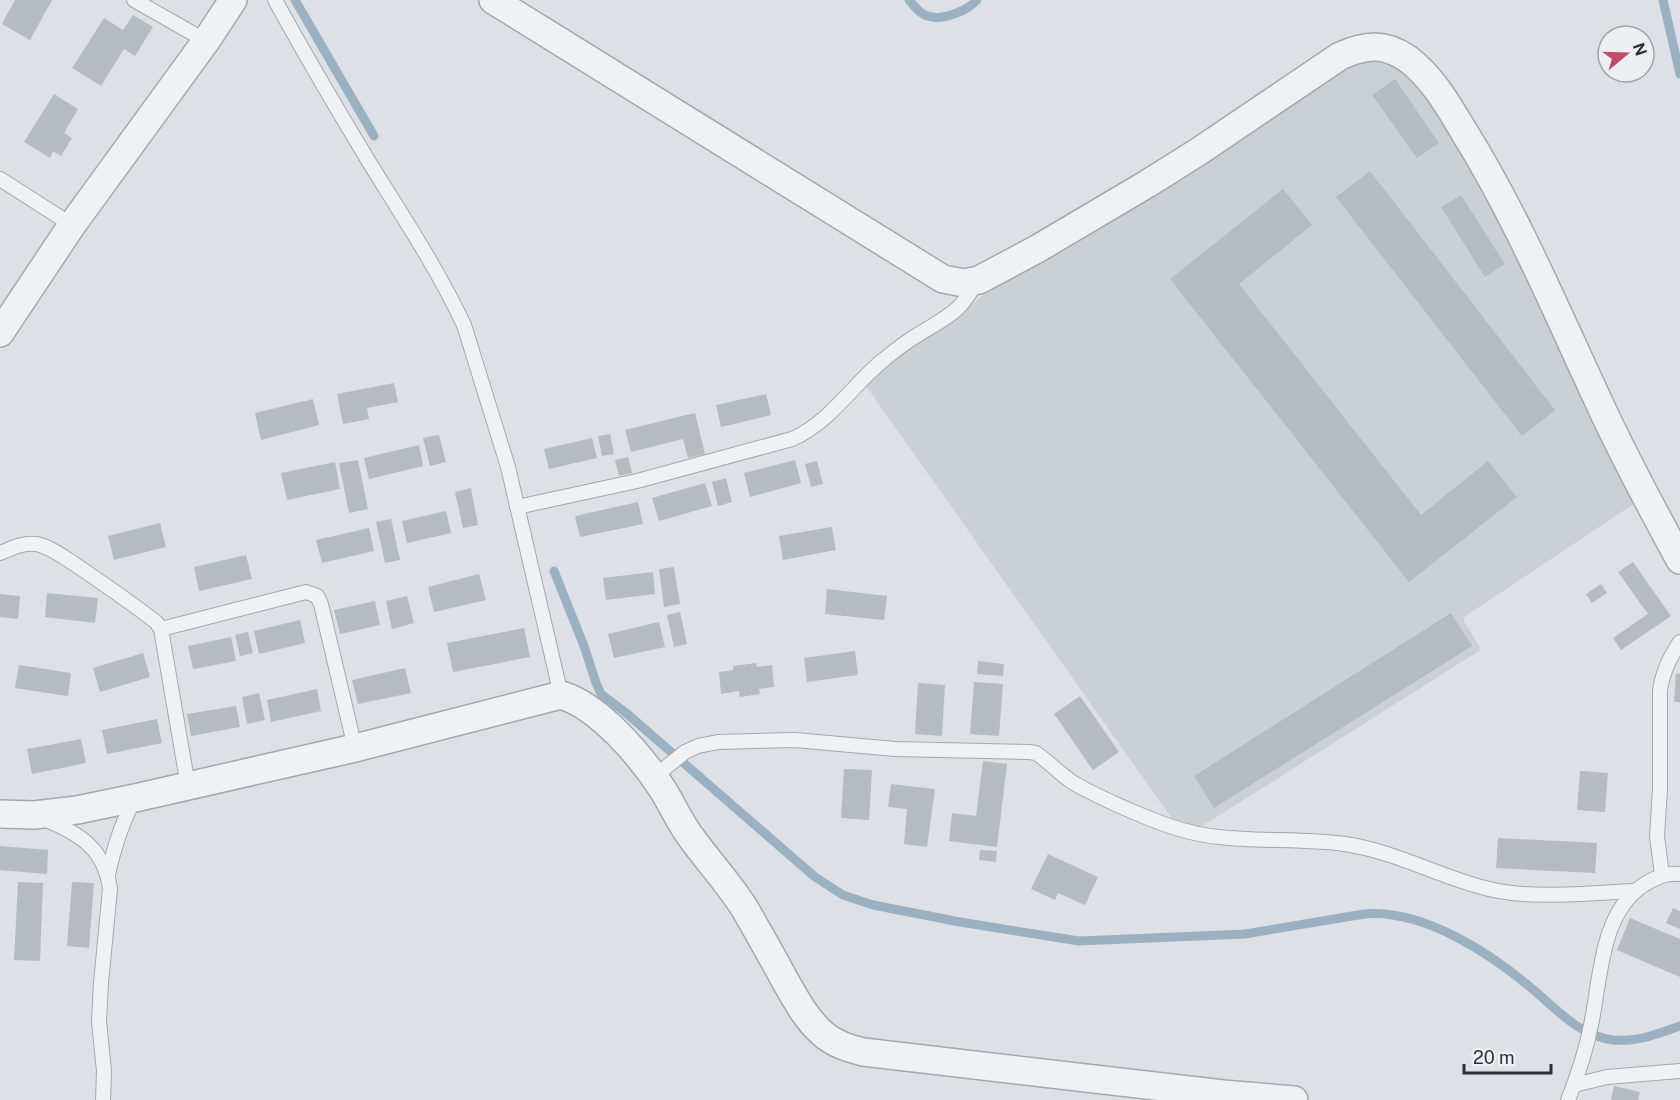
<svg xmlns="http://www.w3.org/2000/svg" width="1680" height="1100" viewBox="0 0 1680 1100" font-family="'Public Sans',sans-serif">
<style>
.built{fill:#cbd0d6}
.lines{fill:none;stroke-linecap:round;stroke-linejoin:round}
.stream{stroke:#9bb1c2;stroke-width:9}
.building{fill:#b5bbc1}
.lane-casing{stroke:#a3a8ae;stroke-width:16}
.street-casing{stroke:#a3a8ae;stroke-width:30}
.lane{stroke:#eff1f4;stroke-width:14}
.street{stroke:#eff1f4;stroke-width:27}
</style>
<rect width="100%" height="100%" fill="#dde1e5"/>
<polygon class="built" points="1362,59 1384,60 1414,77 1460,139 1638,501 1464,617 1464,621 1480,648 1479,651 1226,811 1201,826 1193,826 1173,820 866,386 882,370 907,350 957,318 988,290 1336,71"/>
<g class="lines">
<g class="stream">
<polyline points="295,0 374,136"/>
<path d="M909 0C915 6 919 14 928 16 942 21 967 11 977 0"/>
<polyline points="1663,0 1680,74"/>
<path d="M554 571 584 646 596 683 601 694 625 712 815 877 843 895 873 905 960 922 1079 941 1245 934 1364 914C1424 909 1492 954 1536 992 1559 1012 1581 1036 1613 1040 1637 1042 1658 1034 1680 1026"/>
</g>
</g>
<g class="building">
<polygon points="15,0 52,0 30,40 2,24"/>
<polygon points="133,15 153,27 135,56 124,49 101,86 72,68 104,18 123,30"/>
<polygon points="1395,79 1439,143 1417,158 1372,95"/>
<polygon points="54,94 78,109 64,133 72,138 61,156 53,151 50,158 24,142"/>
<polygon points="1370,171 1555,410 1522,436 1336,197"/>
<polygon points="1283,189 1312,225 1239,284 1421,515 1488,461 1517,497 1409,582 1170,279"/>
<polygon points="1461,195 1505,264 1485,277 1441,207"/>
<polygon points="394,383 398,402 367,408 369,419 343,424 337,394"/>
<polygon points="766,394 771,415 721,427 716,405"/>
<polygon points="313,399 319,425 261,440 255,413"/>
<polygon points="695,413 705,454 688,458 683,439 631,452 625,430"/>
<polygon points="610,434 614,454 602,456 598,436"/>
<polygon points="439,435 446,462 430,466 423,438"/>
<polygon points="592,438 597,458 549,469 544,449"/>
<polygon points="419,445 423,466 369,479 364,458"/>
<polygon points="628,457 632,473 619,476 615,460"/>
<polygon points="358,460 368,509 349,513 339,463"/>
<polygon points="795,460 801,483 750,497 744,473"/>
<polygon points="817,461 823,484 811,487 805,464"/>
<polygon points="335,462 340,489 287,500 281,473"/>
<polygon points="726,478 732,502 718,506 712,482"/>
<polygon points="705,483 712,506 659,521 652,498"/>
<polygon points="471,488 478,525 463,528 455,492"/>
<polygon points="638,502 643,524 580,537 575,516"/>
<polygon points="446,511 451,533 407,543 402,521"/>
<polygon points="391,519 400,560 385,563 376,522"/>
<polygon points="160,523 166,547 114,560 108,536"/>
<polygon points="832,527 836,550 783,560 779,536"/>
<polygon points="369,528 374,551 322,563 316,540"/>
<polygon points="246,555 252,579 199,591 194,567"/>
<polygon points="1633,562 1671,616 1621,650 1613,638 1648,614 1618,572"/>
<polygon points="674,567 680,604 664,607 659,569"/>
<polygon points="653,572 655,594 606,600 603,578"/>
<polygon points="479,574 486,600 434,612 428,587"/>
<polygon points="1601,584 1607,593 1592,603 1586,594"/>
<polygon points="827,589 887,596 884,620 825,614"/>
<polygon points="47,593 98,598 95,623 45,617"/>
<polygon points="0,594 20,596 18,619 0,617"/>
<polygon points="407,596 414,623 392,629 386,601"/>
<polygon points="375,601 380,625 340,634 334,610"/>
<polygon points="680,612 687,644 674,647 667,615"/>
<polygon points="1451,613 1472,646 1214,808 1194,776"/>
<polygon points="300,620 305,643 259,654 254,631"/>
<polygon points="659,622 665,647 614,658 608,634"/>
<polygon points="524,628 530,657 453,672 447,643"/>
<polygon points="248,632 253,653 240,656 235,635"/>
<polygon points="231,637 236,661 193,669 188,646"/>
<polygon points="855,651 858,675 807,682 804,658"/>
<polygon points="143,653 150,677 100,692 93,668"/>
<polygon points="978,661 1004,664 1003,676 977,674"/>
<polygon points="756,663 757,667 772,665 774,687 759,689 760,694 740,697 739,691 721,694 719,672 733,670 733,666"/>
<polygon points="19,665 71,673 68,696 15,688"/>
<polygon points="405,668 411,693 358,704 352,680"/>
<polygon points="1676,673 1680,674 1680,702 1674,702"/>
<polygon points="974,682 1003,684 999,736 970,734"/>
<polygon points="918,683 945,685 942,736 915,734"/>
<polygon points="317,689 321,711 271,722 267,700"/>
<polygon points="259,693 265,720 247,724 242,697"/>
<polygon points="1080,696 1119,752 1093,770 1054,714"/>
<polygon points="236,706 240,727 191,736 187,714"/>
<polygon points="157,719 162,743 107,754 102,730"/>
<polygon points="81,739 86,763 32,774 27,749"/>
<polygon points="983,761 1007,764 997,847 949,841 952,813 976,816"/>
<polygon points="844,769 872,770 869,820 841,818"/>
<polygon points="1580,771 1608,773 1605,812 1577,810"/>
<polygon points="891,784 935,789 927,847 904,844 907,809 888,807"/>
<polygon points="1498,838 1597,843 1595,873 1496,868"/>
<polygon points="0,846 48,850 47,874 0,870"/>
<polygon points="980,850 997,851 996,862 979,860"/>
<polygon points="1048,854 1098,877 1085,905 1058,893 1055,900 1031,889"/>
<polygon points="18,882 43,883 40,961 14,960"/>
<polygon points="72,882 94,883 89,948 67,946"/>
<polygon points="1673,908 1680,911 1680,929 1666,923"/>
<polygon points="1630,918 1680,939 1680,977 1617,950"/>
<polygon points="1614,1086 1640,1092 1638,1100 1611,1100"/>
</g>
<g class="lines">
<g class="lane-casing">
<g id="lane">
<polyline points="134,0 206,41"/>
<path d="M275 0C305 55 337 109 369 162 402 215 437 268 464 325L508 467 561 695"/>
<polyline points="0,179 72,225"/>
<path d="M517 507 637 481 792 439C829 423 852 386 882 361 893 352 904 343 916 336 930 327 946 319 958 308 966 300 971 291 977 282"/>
<path d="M0 553C11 549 23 542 36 544 49 546 62 556 73 563 101 582 129 601 156 622L161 629 188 786"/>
<polyline points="161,629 306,592 317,596 321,604 355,748"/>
<path d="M654 777 685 752 698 746 718 742 795 740 895 749 1029 752 1036 753C1049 762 1059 773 1072 782 1090 793 1109 801 1129 810 1159 823 1187 834 1219 837 1263 842 1308 838 1351 845 1397 853 1439 876 1485 888 1528 900 1589 893 1634 891"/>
<path d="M44 819C79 833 105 849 110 889L101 983 99 1021 104 1071 103 1100"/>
<path d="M108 875C114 847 121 824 135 798"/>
<path d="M1662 875 1657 836 1660 789V691C1662 672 1670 657 1680 642"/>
<polyline points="1574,1085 1607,1077 1680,1071"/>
<path d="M1568 1100C1578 1075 1586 1051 1591 1025 1601 978 1600 912 1645 884 1657 877 1666 873 1680 874"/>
</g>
</g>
<g class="street-casing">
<g id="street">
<path d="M493 0 943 279 964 283 979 280 1037 249 1147 184 1198 152 1340 56C1365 45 1384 42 1408 59 1432 77 1448 105 1463 130 1516 215 1555 308 1597 398 1622 453 1651 507 1680 560"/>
<polyline points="0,333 72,225 206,41 233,0"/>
<path d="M0 814 34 815 77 810 135 798 355 748 561 695C599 706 642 757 663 790 673 806 681 825 693 840 710 863 730 885 745 909 758 932 771 954 783 977 794 996 805 1018 822 1033 834 1044 848 1048 863 1052L1223 1094 1294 1100"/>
</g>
</g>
<use href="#lane" class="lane"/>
<use href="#street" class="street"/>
</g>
<g transform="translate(1626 54) rotate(71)"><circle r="28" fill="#ecf0f3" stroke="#9ea3a9" stroke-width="1.5"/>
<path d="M0-4.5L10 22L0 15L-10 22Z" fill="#bf4d68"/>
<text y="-9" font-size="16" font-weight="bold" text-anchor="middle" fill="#28303a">N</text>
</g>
<path d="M1464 1064v9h87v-9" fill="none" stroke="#28303a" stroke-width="3"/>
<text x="1473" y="1064" font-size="18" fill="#28303a" stroke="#ecf0f3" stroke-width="4.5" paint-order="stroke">20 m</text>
</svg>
